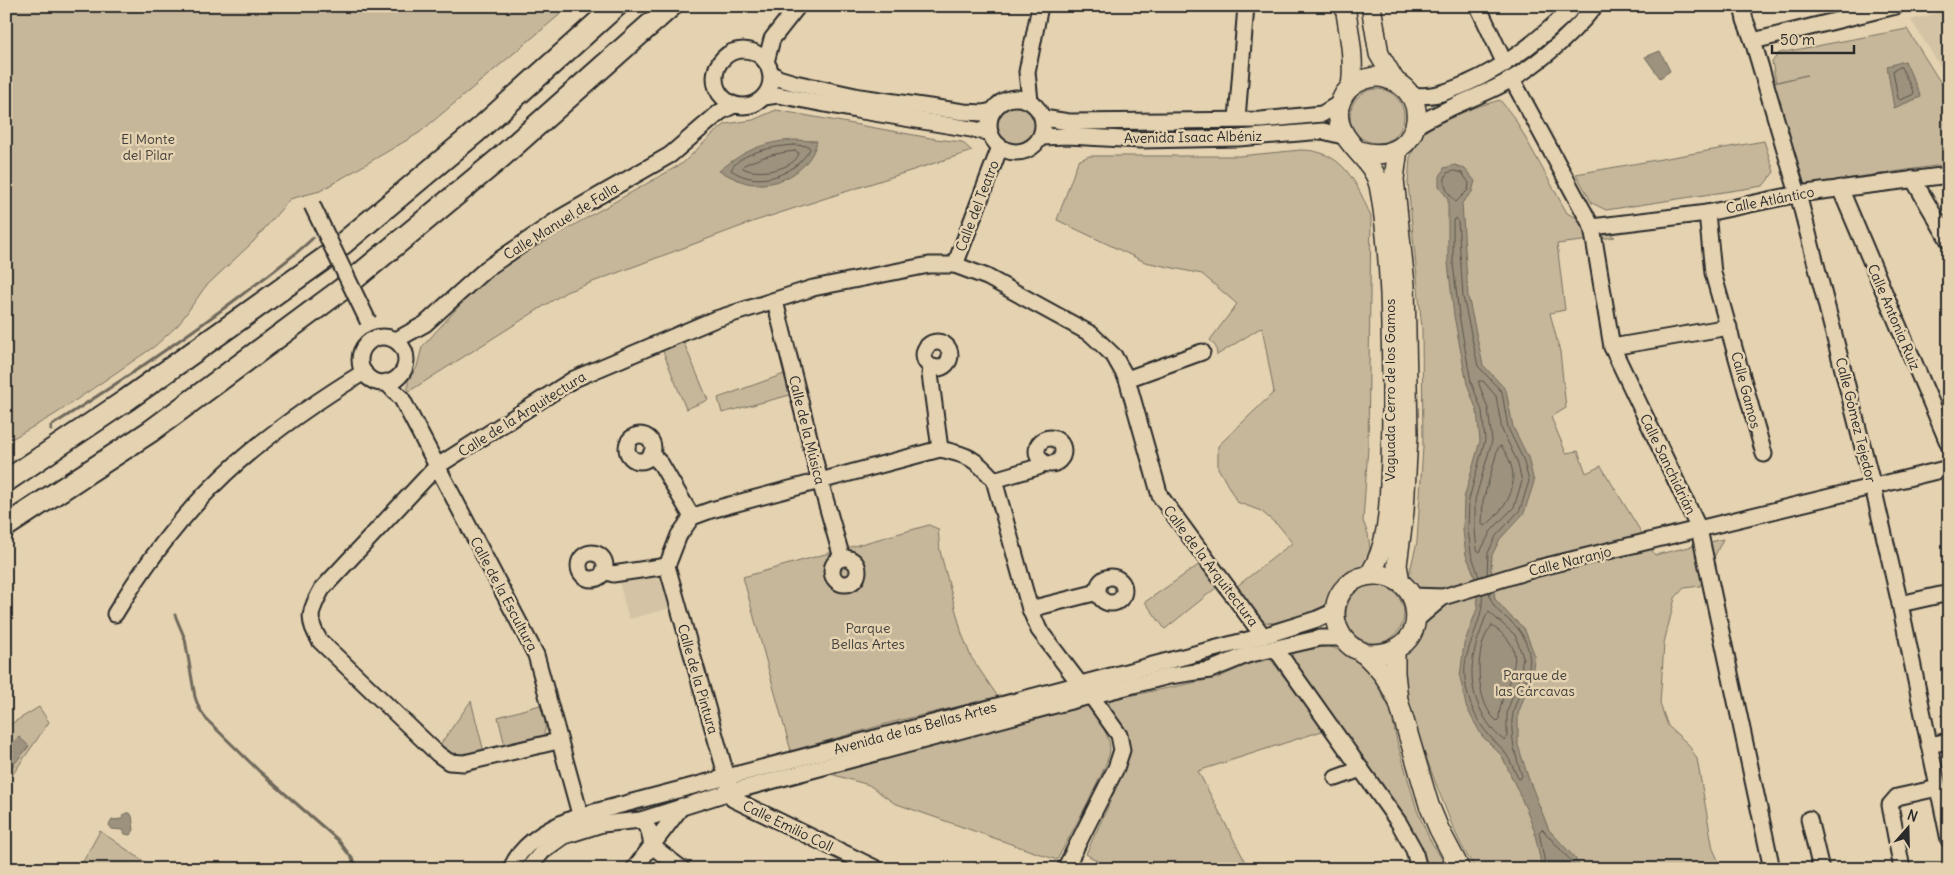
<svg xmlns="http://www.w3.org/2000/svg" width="1955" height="875" viewBox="0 0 1955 875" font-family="Delius,sans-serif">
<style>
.built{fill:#d4c4a5}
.green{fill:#c6b79a;stroke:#787162}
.water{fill:#9d927d;stroke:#6f695c}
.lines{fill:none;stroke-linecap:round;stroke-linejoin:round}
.shore{stroke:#59544c;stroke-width:1}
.stream{stroke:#6f695c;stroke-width:3}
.minor-casing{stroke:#2b2b2b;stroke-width:19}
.major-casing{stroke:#2b2b2b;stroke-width:22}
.highway-casing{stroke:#2b2b2b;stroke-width:25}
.minor{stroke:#e4d2b0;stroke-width:15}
.major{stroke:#e4d2b0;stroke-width:19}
.highway{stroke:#e4d2b0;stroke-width:21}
.minor-bridge-casing{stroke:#2b2b2b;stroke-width:19;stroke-linecap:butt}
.minor-bridge{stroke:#e4d2b0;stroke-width:15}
.labels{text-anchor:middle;stroke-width:5;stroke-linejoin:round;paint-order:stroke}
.street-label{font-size:14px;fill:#2b2b2b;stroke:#e4d2b0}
.park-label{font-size:14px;fill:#42403c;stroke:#e4d2b0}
</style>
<rect width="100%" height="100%" fill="#e4d2b0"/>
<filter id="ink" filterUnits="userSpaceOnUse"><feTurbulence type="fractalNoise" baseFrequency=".02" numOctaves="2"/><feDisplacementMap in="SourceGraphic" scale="10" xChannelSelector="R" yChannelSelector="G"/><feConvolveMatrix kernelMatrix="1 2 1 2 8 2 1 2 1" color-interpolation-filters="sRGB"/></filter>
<g filter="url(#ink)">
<g class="built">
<polygon points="1949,10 1949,80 1911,20"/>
<polygon points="657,576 664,583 671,608 629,619 619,582"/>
</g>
<g class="green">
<polygon points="6,6 570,6 419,133 320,191 290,199 253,242 205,287 179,324 155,346 54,415 6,442"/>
<polygon points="1907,29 1949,96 1949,164 1803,185 1774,83 1807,75 1776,82 1772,62 1779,53"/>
<circle cx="1377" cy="116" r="27"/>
<path d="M1500 100 1515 119 1567 213 1615 237 1557 244 1565 310 1550 313 1560 352 1566 408 1551 417 1566 453 1578 451 1586 473 1601 466 1655 555 1723 539 1700 586 1684 588 1675 598 1664 643 1660 704 1668 726 1688 744 1697 759 1713 849 1722 869H1476C1462 850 1453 828 1445 807 1425 758 1410 708 1393 658L1415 643 1408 579 1417 542 1423 447 1422 329 1408 183 1410 158 1418 140 1428 128 1448 115Z"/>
<circle cx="1017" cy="125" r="19"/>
<polygon points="776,110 936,139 962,142 972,151 755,221 566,292 408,392 408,381 417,367 422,347 488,274 683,163 715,132 726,124 753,120"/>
<polygon points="1764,141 1774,172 1763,186 1606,210 1592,203 1576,174"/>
<path d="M1301 150C1343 150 1357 183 1371 217L1368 447 1363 521 1368 534 1370 548 1363 571 1328 605 1308 613 1273 623 1265 622 1260 617 1236 587 1292 543 1281 528 1261 511 1237 502 1218 468V446L1274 392 1262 327 1217 355 1216 347 1210 340 1237 304 1202 274 1145 262 1057 220 1078 161 1089 156H1239Z"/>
<polygon points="683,341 708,400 686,409 662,349"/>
<polygon points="784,374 790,395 722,413 718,398"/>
<polygon points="929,525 938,529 940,551 962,634 971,657 998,697 893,722 791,751 743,577"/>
<polygon points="1200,564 1217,587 1165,629 1145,602"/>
<circle cx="1375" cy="614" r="29"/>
<polygon points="1329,646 1350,655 1373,678 1390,709 1397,741 1417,810 1429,838 1448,869 1425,869 1420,845 1388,793 1294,664 1292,656 1296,652"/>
<path d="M1268 656 1325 730 1198 771 1249 869H1110L1086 854C1102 817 1126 777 1129 736L1109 710V700L1217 678Z"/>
<polygon points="471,701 484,752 455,757 439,746"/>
<path d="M1086 704C1095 717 1109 731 1110 748 1112 762 1066 842 1057 860L894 803 869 785 827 773Z"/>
<path d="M540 705C543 715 549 728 542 737L505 746 498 717Z"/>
<polygon points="39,707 49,722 6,784 6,727"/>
<polygon points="100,831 155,869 79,869"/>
</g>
<g class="water">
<polygon points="1660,51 1670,71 1660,78 1645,57"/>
<polygon points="1905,61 1921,97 1894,108 1887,66"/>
<path d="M794 140 817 141C811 168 783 186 755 184 743 184 730 176 719 171 744 151 762 142 794 140Z"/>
<polygon points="1455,165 1465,169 1475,181 1472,192 1462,203 1468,296 1483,365 1506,390 1513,427 1528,457 1534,482 1524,513 1500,539 1492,555 1491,568 1495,599 1510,616 1524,628 1535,656 1531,678 1518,714 1518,745 1528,777 1549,830 1575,858 1581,869 1542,869 1534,829 1527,811 1502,756 1482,736 1472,718 1466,706 1460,677 1464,644 1478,606 1474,574 1466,555 1463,531 1464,498 1480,441 1477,411 1467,384 1454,316 1448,263 1448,199 1439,186 1439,179 1444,168"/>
<polygon points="19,737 29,746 6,774 6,749"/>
<polygon points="126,813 130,813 132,816 134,830 130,835 125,834 123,830 112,829 109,825 112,820 122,819 123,815"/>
</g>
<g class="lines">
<g class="shore">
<polygon points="1901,67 1914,93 1912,95 1900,100 1898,98 1893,71"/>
<path d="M794 145 808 146 810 149C795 175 758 189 731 170 739 152 776 146 794 145Z"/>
<path d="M795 151 799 153C795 170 756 176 743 168L744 165C761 157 776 153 795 151Z"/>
<path d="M1455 171 1462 173 1469 183 1468 190 1456 202C1448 194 1441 184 1447 173Z"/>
<polygon points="1479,381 1483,381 1496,396 1502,430 1517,461 1522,481 1514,507 1491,531 1480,552 1477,550 1475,530 1475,500 1492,441 1488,409 1479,384"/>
<path d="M1501 446C1518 468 1517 493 1498 513 1494 518 1490 523 1484 526L1482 524 1483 501 1498 448Z"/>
<polyline points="1479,577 1471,553 1468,530 1469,499 1485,440 1482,411 1471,382 1459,315 1453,263 1453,221 1456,218 1458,221 1463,297 1478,366 1502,392 1508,428 1523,459 1529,481 1520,510 1496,536 1488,553 1487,575"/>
<path d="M1482 594C1485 617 1468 641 1465 665 1463 688 1472 716 1488 734 1493 741 1501 746 1506 754 1511 761 1514 770 1518 778L1520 779 1522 776C1516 757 1509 734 1513 713 1517 694 1533 674 1529 654 1528 647 1525 639 1521 633 1511 617 1492 614 1489 592"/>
<path d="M1489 612 1515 635 1523 657 1520 675 1507 712V738L1505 741C1496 735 1490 727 1485 718 1468 690 1469 662 1480 633 1483 626 1484 617 1489 612Z"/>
<path d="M1492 626C1538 655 1500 681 1499 719L1497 721C1475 704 1473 645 1492 626Z"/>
<polyline points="1546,869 1539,832 1542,829 1571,861 1576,869"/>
</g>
<g class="stream">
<path d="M51 430V426L54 424C117 384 179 342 239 297 264 278 290 260 313 238"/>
<polyline points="175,615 185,639 195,697 199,708 207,720 259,771 338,840 360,869"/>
</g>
<g class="minor-casing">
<g id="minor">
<polyline points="1478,6 1505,64"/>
<polyline points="1742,6 1745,20 1753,41 1798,194 1873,487 1900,604 1949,840"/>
<polyline points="1753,41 1896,6"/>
<circle cx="743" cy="78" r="28"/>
<polyline points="766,62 772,39 798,6"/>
<polyline points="770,72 778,78 795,83 860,97 964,112 983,113 992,111"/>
<polyline points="1512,79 1592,227 1612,347 1699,529 1772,869"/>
<path d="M1411 95C1434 98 1446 92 1466 84 1509 65 1540 39 1574 6"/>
<polyline points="764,97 778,95 856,110 983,131 990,133"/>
<circle cx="1016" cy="125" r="27"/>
<polyline points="1030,101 1027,72 1040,6"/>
<polyline points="1043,118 1069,122 1261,120 1322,114 1340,103"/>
<polyline points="1237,119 1246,6"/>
<path d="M1416 126C1441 110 1468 101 1495 88 1531 71 1570 37 1595 6"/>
<polyline points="1041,137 1068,136 1141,140 1239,138 1323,131 1343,136"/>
<polyline points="1913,179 1949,241"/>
<polyline points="1840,188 1949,445"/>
<polyline points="1707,213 1713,273 1764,454"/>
<polyline points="1592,227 1707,213 1798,194 1949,175"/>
<polyline points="955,265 1000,147"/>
<polyline points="775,301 820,481 842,558"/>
<circle cx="383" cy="360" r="23"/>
<polyline points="396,340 425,324 486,269 560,218 670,155 720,112 734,105"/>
<circle cx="937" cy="355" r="13"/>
<polyline points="1612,347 1729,327"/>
<polyline points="933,367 930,374 940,449"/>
<polyline points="1127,379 1202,352"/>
<polyline points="386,382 402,399 536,655 583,825"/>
<circle cx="640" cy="448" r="13"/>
<circle cx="1050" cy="451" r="13"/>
<polyline points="651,454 661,464 692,517"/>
<polyline points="994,480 1038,467 1042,461"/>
<circle cx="592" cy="566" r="13"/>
<circle cx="845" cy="571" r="13"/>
<polyline points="604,571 613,574 667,566"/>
<circle cx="1111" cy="590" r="13"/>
<polyline points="1412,596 1443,597 1538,568 1949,468"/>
<polyline points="1900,604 1949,593"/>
<polyline points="1030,609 1098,592"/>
<path d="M115 614C148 559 189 506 237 463 276 429 320 399 364 372"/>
<polyline points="1416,620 1443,597"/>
<polyline points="1275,648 1399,823 1414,850 1419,869"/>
<path d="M558 741 464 763 449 762 438 754 320 641C306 619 310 611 322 589L436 467 574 379 713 320 813 288 929 265H955L987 277 1091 334 1114 356 1127 379 1160 496 1263 636"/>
<polyline points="1929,745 1949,741"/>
<polyline points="1336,778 1361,769"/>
<polyline points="1809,819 1821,869"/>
<polyline points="641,820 649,830 652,846 682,869"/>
<path d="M511 869C521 842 555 825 579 816L1263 636 1317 619 1335 611"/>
<polyline points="528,869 543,851 564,836 602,824 641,820 730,792 1059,704 1169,676 1210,670 1247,655 1320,638 1342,638"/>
<polyline points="634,869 682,806"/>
<path d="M877 869 733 799 667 566 679 535 692 517 711 510 940 449C968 455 975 458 994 480L1030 609 1039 630 1080 684 1092 697 1119 735 1122 750 1116 768 1065 869"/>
<polyline points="1902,869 1890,805 1897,797 1938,788"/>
</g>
</g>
<g class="major-casing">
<g id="major">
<path d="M1345 6C1349 33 1355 60 1351 87"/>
<polyline points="1371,6 1379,54 1395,81"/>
<polyline points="1398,149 1394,179 1405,284 1408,435 1404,511 1397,565 1400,582"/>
<path d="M1357 150C1419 172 1439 92 1385 78 1374 75 1363 79 1353 85 1346 90 1341 99 1339 107 1333 141 1372 155 1379 185 1386 221 1388 258 1390 294 1392 350 1393 405 1391 460 1389 497 1391 542 1370 574"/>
<polyline points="1395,650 1395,673 1398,700 1429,805 1439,829 1460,869"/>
<path d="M1362 653C1391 658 1421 642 1415 608 1409 563 1339 564 1335 611 1334 624 1341 639 1352 647 1355 649 1359 650 1362 652 1369 658 1377 667 1383 674 1389 682 1393 692 1398 700"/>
</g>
</g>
<g class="highway-casing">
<g id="highway">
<polyline points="6,481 125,401 328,256 476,132 616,6"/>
<polyline points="6,526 151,431 341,290 499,159 671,6"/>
</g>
</g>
<use href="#minor" class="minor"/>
<use href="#major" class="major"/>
<use href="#highway" class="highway"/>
<g class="minor-bridge-casing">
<polyline id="minor-bridge" points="312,205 368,321"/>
</g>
<use href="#minor-bridge" class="minor-bridge"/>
</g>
</g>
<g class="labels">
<g class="street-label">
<text transform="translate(1193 137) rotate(-1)" y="5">Avenida Isaac Albéniz</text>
<text transform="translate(1770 200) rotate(-11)" y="5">Calle Atlántico</text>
<text transform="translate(977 206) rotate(-69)" y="5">Calle del Teatro</text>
<text transform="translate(561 221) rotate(-32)" y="5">Calle Manuel de Falla</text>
<text transform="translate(1894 317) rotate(67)" y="5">Calle Antonia Ruiz</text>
<text transform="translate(1390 390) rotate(-90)" y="5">Vaguada Cerro de los Gamos</text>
<text transform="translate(1746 390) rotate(75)" y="5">Calle Gamos</text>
<text transform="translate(522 414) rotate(-32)" y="5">Calle de la Arquitectura</text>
<text transform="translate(1856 420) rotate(76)" y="5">Calle Gómez Tejedor</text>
<text transform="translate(807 430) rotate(76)" y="5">Calle de la Música</text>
<text transform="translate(1668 464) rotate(64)" y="5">Calle Sanchidrián</text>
<text transform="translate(1570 561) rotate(-14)" y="5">Calle Naranjo</text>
<text transform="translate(1211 566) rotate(53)" y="5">Calle de la Arquitectura</text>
<text transform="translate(504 594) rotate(62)" y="5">Calle de la Escultura</text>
<text transform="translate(698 679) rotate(74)" y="5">Calle de la Pintura</text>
<text transform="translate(915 728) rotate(-15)" y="5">Avenida de las Bellas Artes</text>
<text transform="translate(788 826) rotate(26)" y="5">Calle Emilio Coll</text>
</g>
<g class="park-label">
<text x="148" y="144">El Monte<tspan x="148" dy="16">del Pilar</tspan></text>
<text x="868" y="633">Parque<tspan x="868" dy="16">Bellas Artes</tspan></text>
<text x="1535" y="680">Parque de<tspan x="1535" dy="16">las Cárcavas</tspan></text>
</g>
</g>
<rect width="1955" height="875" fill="none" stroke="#e4d2b0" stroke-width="25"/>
<rect x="12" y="12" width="1930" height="850" fill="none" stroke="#2b2b2b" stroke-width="2" filter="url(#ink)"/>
<g transform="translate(1908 828) rotate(20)" stroke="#e4d2b0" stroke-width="4" paint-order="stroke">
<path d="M0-4L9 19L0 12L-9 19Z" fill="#2b2b2b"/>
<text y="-8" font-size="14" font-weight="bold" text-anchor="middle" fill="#2b2b2b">N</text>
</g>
<path d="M1772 45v8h82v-8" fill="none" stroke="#2b2b2b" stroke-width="2.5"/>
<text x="1780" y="45" font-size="15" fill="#2b2b2b" stroke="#e4d2b0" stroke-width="4" paint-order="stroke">50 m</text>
</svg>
